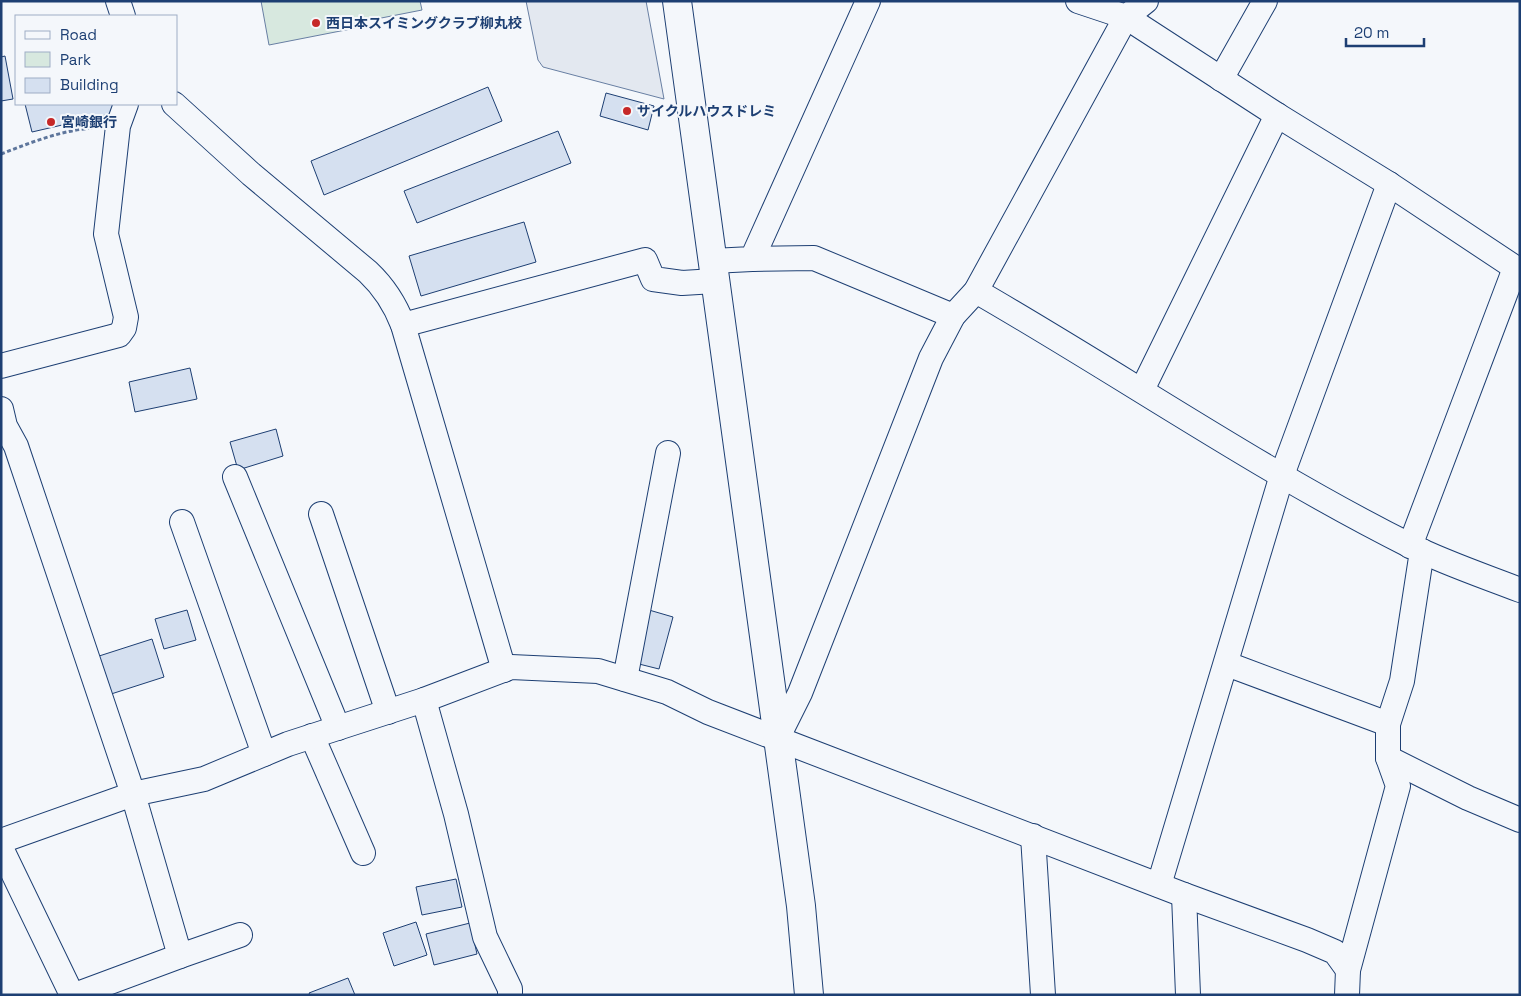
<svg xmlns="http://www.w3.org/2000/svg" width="1521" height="996" viewBox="0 0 1521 996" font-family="'Space Grotesk','Noto Sans JP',sans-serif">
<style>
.green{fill:#d7e8df;stroke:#687fa3}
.parking{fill:#e3e8f0;stroke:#687fa3}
.building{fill:#d5e0f0;stroke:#1d3f73}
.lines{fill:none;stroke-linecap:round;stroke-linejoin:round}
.street-casing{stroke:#1d3f73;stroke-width:26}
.secondary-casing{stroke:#1d3f73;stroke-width:30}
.path{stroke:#5e769c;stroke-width:3;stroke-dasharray:4 2.5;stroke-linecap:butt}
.street{stroke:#f4f7fb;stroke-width:24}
.secondary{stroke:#f4f7fb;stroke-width:28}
.poi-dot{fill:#c62828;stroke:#f4f7fb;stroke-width:2}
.labels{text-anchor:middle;stroke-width:4;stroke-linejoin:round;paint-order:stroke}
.poi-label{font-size:14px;font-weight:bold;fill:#1d3f73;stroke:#f4f7fb;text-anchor:start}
</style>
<rect width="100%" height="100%" fill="#f4f7fb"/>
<polygon class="green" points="261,1 420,1 422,10 366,21 366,26 269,45"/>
<polygon class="parking" points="526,1 646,1 664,99 543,67 538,60"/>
<g class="building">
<polygon points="5,56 13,99 1,101 1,57"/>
<polygon points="488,87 502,121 324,195 311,161"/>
<polygon points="606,93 654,106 648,130 600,116"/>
<polygon points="25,104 112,104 114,113 32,132"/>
<polygon points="558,131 571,163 417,223 404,191"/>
<polygon points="524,222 536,262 421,296 409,256"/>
<polygon points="190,368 197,399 135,412 129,382"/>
<polygon points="276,429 283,456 238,470 230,442"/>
<polygon points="187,610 196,640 164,649 155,619"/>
<polygon points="649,610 673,617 659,669 635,663"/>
<polygon points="152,639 164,677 108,695 96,657"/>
<polygon points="456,879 462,907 422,915 416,887"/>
<polygon points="416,922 427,955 394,966 383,933"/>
<polygon points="470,923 477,954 434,965 426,934"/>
<polygon points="348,978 355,995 310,995 309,993"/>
</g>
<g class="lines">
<g class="street-casing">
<g id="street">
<polyline points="118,1 123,16"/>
<polyline points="1078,1 1126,17 1277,115 1389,184 1520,271"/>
<polyline points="1221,79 1265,1"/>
<path d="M174 104 251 174 368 272C385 288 395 304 403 325L504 670"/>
<polyline points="752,259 814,258 953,316"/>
<polyline points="712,261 752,259 868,1"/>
<path d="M976 291C1122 375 1261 471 1411 546 1445 563 1484 576 1520 590"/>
<polyline points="403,325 645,260 653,279 682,283 715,281"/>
<polyline points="1,366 119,335 124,328 126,317 106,234 118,126 126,104"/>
<polyline points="1142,390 1277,115"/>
<polyline points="1,409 5,426 16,446 133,794 1,841"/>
<polyline points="235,477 338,728"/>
<polyline points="321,514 388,712"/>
<polyline points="182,522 264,754"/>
<polyline points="1410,546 1515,268"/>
<polyline points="1227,664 1388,724"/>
<polyline points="625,679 668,453"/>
<polyline points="424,700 456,814 485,937 510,989 510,995"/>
<polyline points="312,736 363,853"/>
<polyline points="778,737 800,693 931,358 953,316 976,291 1126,17 1146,1"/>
<polyline points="1388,758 1468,798 1520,820"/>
<polyline points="1033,836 1043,995"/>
<polyline points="1,848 72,995"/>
<polyline points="1159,885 1282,475 1389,184"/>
<polyline points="1184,895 1188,995"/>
<polyline points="180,956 240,935"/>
<polyline points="75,995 180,956 133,794 204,779 288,744 424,700 511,667 598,671 667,692 708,712 1184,895 1307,940 1335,952 1348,970"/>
<polyline points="1347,995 1348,970 1398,786 1388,758 1388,724 1402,681 1422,551"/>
</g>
</g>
<g class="secondary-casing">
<polyline id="secondary" points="677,1 801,906 809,995"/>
</g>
<path class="path" d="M1 154C32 142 62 130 94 128"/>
<use href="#street" class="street"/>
<use href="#secondary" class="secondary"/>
</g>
<g class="poi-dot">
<circle cx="316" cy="23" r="5"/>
<circle cx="627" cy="111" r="5"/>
<circle cx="51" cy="122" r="5"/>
</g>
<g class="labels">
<g class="poi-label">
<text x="326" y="28">西日本スイミングクラブ柳丸校</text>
<text x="637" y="116">サイクルハウスドレミ</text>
<text x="61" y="127">宮崎銀行</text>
</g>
</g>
<rect width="1521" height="996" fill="none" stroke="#1d3f73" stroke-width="5"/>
<rect x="15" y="15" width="162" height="90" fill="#f4f7fb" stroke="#9eadc5"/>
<rect x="25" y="31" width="25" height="8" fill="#f4f7fb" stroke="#9eadc5"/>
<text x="60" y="40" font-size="15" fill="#1d3f73">Road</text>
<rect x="25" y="52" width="25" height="15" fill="#d7e8df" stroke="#9eadc5"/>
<text x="60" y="65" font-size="15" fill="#1d3f73">Park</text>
<rect x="25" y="78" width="25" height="15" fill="#d5e0f0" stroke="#9eadc5"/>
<text x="60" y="90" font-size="15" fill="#1d3f73">Building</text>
<path d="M1346 38v8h78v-8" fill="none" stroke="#1d3f73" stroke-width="2.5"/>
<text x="1354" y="38" font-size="15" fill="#1d3f73" stroke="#f4f7fb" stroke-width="4" paint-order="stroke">20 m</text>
</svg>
